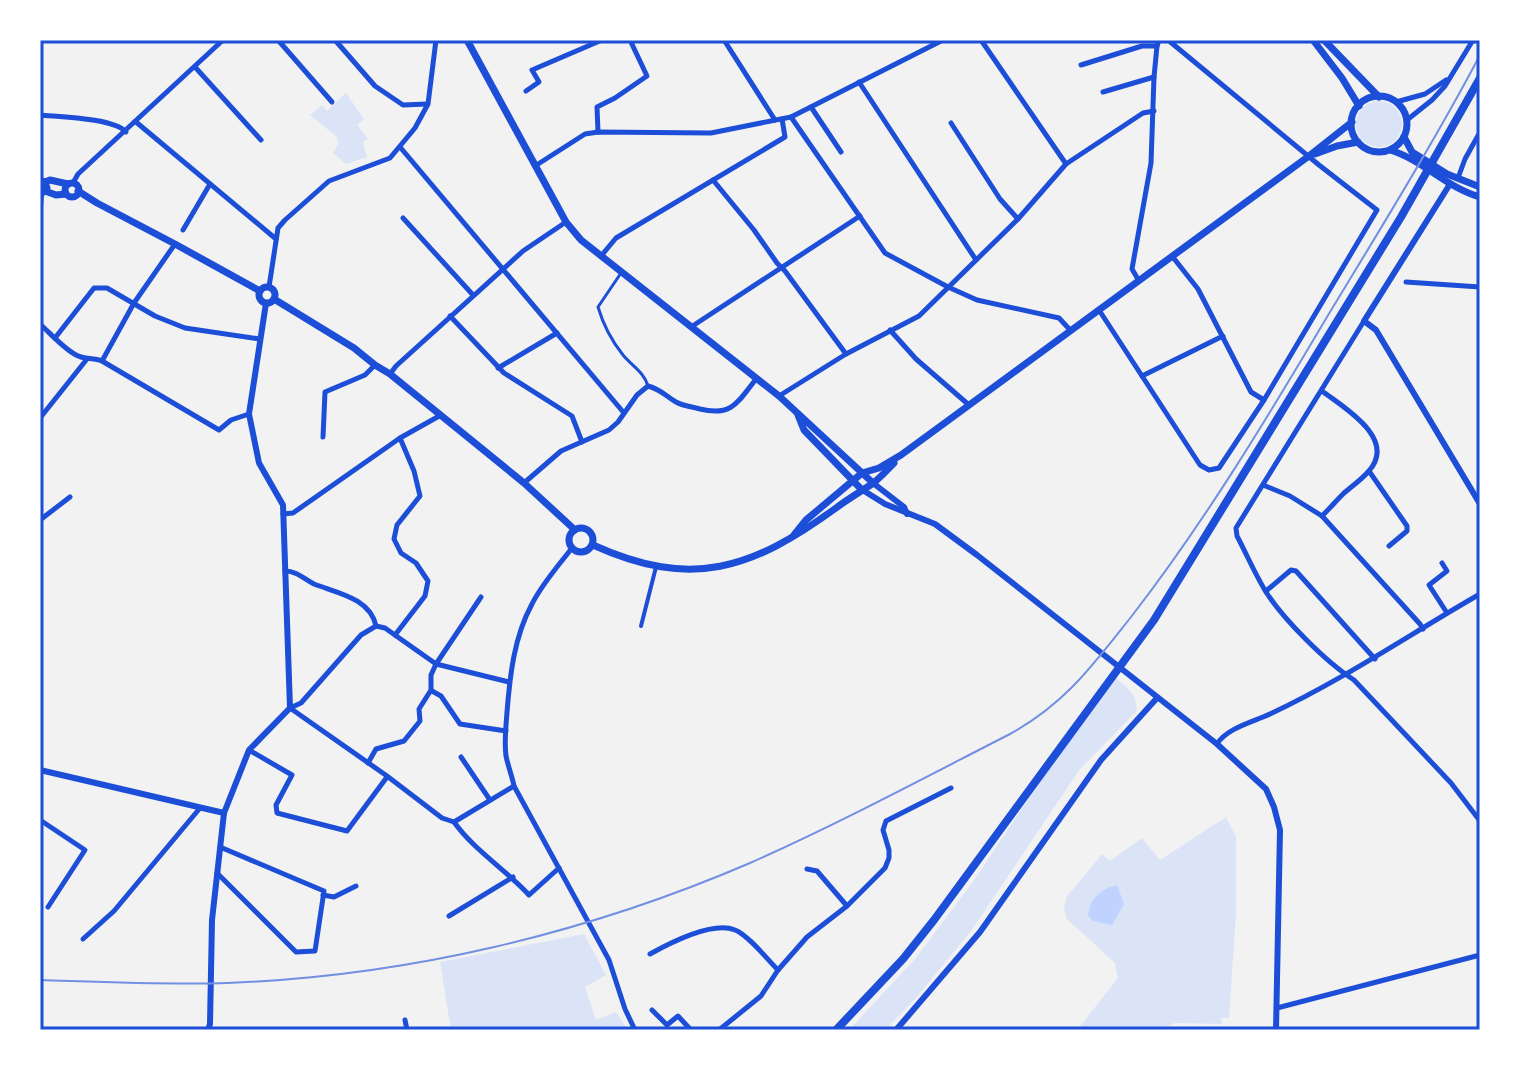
<svg xmlns="http://www.w3.org/2000/svg" width="1520" height="1070" viewBox="0 0 1520 1070" font-family="'Golos Text',sans-serif">
<style>
.green{fill:#dbe4f7}
.water{fill:#bfd3fe}
.lines{fill:none;stroke-linecap:round;stroke-linejoin:round}
.service{stroke:#1d4ed8;stroke-width:3}
.pedestrian{stroke:#1d4ed8;stroke-width:4}
.minor{stroke:#1d4ed8;stroke-width:5}
.tertiary{stroke:#1d4ed8;stroke-width:6}
.secondary{stroke:#1d4ed8;stroke-width:7}
.primary{stroke:#1d4ed8;stroke-width:8}
.rail{stroke:#7290e2;stroke-width:2}
.neatline{fill:none;stroke:#1d4ed8;stroke-width:3}
</style>
<rect width="100%" height="100%" fill="#f2f2f2"/>
<g class="green">
<polygon points="346,93 364,119 357,125 368,139 363,142 367,157 346,164 333,153 339,143 336,136 310,115 322,105 327,111"/>
<circle cx="1379" cy="124" r="23"/>
<path d="M1115 677C1128 689 1136 692 1137 711L1080 769 971 931 916 998 885 1030H849L915 959 972 883 1031 795Z"/>
<polygon points="1226,817 1236,837 1236,914 1229,1018 1221,1018 1222,1024 1175,1023 1162,1030 1077,1030 1118,978 1115,963 1066,918 1064,909 1066,898 1102,854 1110,861 1142,838 1160,860"/>
<polygon points="584,934 606,975 585,987 596,1020 616,1012 628,1030 451,1030 440,962"/>
</g>
<path class="water" d="M1117 885 1124 904 1112 925 1093 921 1088 915C1090 898 1101 889 1117 885Z"/>
<g class="lines">
<path class="service" d="M621 273 598 307C603 324 611 340 623 355 632 366 644 372 648 386"/>
<polyline class="pedestrian" points="641,626 656,567"/>
<g class="minor">
<polyline points="278,40 332,102"/>
<polyline points="335,40 375,86 403,105 427,104"/>
<polyline points="724,40 775,120"/>
<polyline points="981,40 1066,164"/>
<polyline points="1081,65 1142,46 1157,46"/>
<polyline points="195,67 261,140"/>
<polyline points="859,82 976,260"/>
<polyline points="526,91 539,82 532,70 602,40"/>
<polyline points="1103,92 1154,77"/>
<polyline points="1396,102 1425,94 1446,80"/>
<polyline points="811,107 841,152"/>
<path d="M40 115C60 117 113 118 126 132"/>
<polyline points="791,117 885,253 948,287 977,300 1059,318 1071,331"/>
<polyline points="1407,120 1432,100 1445,86 1473,40"/>
<polyline points="136,122 276,239"/>
<polyline points="951,123 1000,199 1018,219"/>
<polyline points="598,132 597,107 615,98 647,76 630,40"/>
<polyline points="400,147 624,413"/>
<polyline points="535,166 585,134 598,132 711,133 791,117 943,40"/>
<polyline points="1458,178 1465,159 1480,132"/>
<polyline points="713,180 754,230 777,263 785,271 846,354"/>
<polyline points="73,183 78,174 223,40"/>
<polyline points="403,218 473,295"/>
<polyline points="183,230 210,184"/>
<polyline points="601,256 616,238 785,137 782,119"/>
<polyline points="1172,256 1198,289 1251,392 1264,400"/>
<polyline points="1139,281 1132,269 1151,163 1154,77 1157,46 1159,40"/>
<polyline points="1406,282 1480,287"/>
<polyline points="269,287 278,228 285,220 329,181 390,158 415,128 428,104 436,40"/>
<polyline points="1099,310 1200,465 1209,470 1219,468 1264,400 1377,210 1319,165 1168,40"/>
<polyline points="450,316 504,373 572,416 582,442"/>
<path d="M1364 321 1236 528 1237 536C1247 555 1255 574 1266 592 1284 620 1326 662 1354 680L1451 783 1480 821"/>
<path d="M40 324C51 334 63 348 76 355 85 360 93 357 102 361L219 430 231 420 249 414"/>
<polyline points="691,327 860,216"/>
<polyline points="890,330 916,359 969,405"/>
<polyline points="55,338 94,288 107,288 155,316 185,328 260,339"/>
<polyline points="102,361 134,303 175,244"/>
<polyline points="498,368 557,333"/>
<polyline points="390,374 396,366 523,251 566,222"/>
<polyline points="1142,376 1223,336"/>
<path d="M1322 391C1343 407 1399 439 1368 472 1361 480 1352 486 1344 493 1337 500 1330 508 1322 516"/>
<polyline points="779,396 846,354 919,316 1018,219 1066,164 1143,113 1154,111"/>
<polyline points="40,418 87,359"/>
<polyline points="323,437 325,392 365,375 375,365"/>
<polyline points="1369,471 1407,526 1407,531 1389,546"/>
<path d="M524 483 561 451 609 430 618 422 637 395 648 386C662 390 664 395 676 402 683 406 693 407 700 409 732 417 738 402 756 379"/>
<polyline points="1263,485 1290,496 1322,516 1420,624 1423,629"/>
<polyline points="283,514 293,513 400,438 441,415"/>
<polyline points="40,520 70,497"/>
<path d="M572 548C558 566 542 584 532 604 514 637 510 675 507 712 506 727 504 742 506 756 508 766 512 776 514 786L609 960 625 1009 635 1030"/>
<polyline points="1442,563 1447,571 1429,585 1447,613"/>
<path d="M285 571C297 571 304 579 314 584 337 593 370 598 376 626"/>
<polyline points="1266,591 1291,570 1296,571 1375,659"/>
<polyline points="376,626 361,635 301,703 290,708 387,776 442,818 454,822 514,786"/>
<polyline points="376,626 385,628 436,664 509,682"/>
<polyline points="395,635 425,596 428,581 416,563 401,553 394,539 397,525 420,496 414,471 400,438"/>
<polyline points="432,691 441,696 460,724 506,731"/>
<path d="M1217 744C1227 728 1253 722 1270 714 1343 680 1410 634 1480 594"/>
<polyline points="249,750 292,775 276,805 277,813 347,831 387,777"/>
<polyline points="461,757 490,800"/>
<polyline points="368,763 376,749 404,741 420,721 419,709 431,690 431,675 436,664 481,597"/>
<polyline points="40,820 85,850 48,907"/>
<path d="M454 822C474 850 506 870 529 895L559 868"/>
<polyline points="807,869 817,871 847,906"/>
<polyline points="217,873 296,952 315,951 324,891 220,847"/>
<polyline points="323,895 334,897 356,886"/>
<polyline points="449,916 513,877"/>
<polyline points="83,939 114,911 200,808"/>
<path d="M650 954C670 943 713 921 735 930 747 934 768 960 778 970"/>
<polyline points="1277,1008 1480,955"/>
<polyline points="652,1010 667,1025 678,1016 691,1030"/>
<polyline points="405,1020 407,1030"/>
<polyline points="62,1030 67,1030"/>
<polyline points="719,1030 761,996 778,970 807,937 847,906 885,868 889,858 889,850 883,830 886,821 951,788"/>
</g>
<g class="tertiary">
<polyline points="1450,184 1364,321 1376,330 1480,504"/>
<polyline points="40,207 41,194"/>
<polyline points="873,483 904,507 907,514"/>
<polyline points="861,489 885,504 935,524 977,555 1217,744 1266,789 1274,807 1280,830 1276,1030"/>
<polyline points="40,770 224,813"/>
<polyline points="208,1030 210,1024 212,920 224,813 249,750 290,708 283,505 259,463 249,414 266,303"/>
<polyline points="896,1030 980,932 1101,760 1157,698"/>
</g>
<g class="secondary">
<polyline points="467,40 566,222 581,240 779,396 873,483"/>
<polyline points="1313,40 1342,78 1359,106"/>
<polyline points="1324,40 1379,97"/>
<circle cx="1379" cy="124" r="28"/>
<polyline points="1404,137 1412,152 1447,174 1480,187"/>
<path d="M1390 150C1423 160 1447 188 1480 197"/>
<polyline points="1315,154 1337,146 1358,142"/>
<polyline points="40,180 45,182 47,188 45,191 40,194"/>
<polyline points="45,182 50,180 68,184"/>
<circle cx="72" cy="190" r="7"/>
<polyline points="45,191 56,195 66,194"/>
<polyline points="78,191 97,203 175,244 260,291"/>
<circle cx="267" cy="295" r="8"/>
<polyline points="274,299 354,348 375,365 390,374 524,483 575,530"/>
<polyline points="798,415 804,430 861,489"/>
<circle cx="581" cy="540" r="12"/>
<polyline points="794,535 806,520 862,473 879,468 901,455 1309,156 1352,122"/>
<path d="M593 545C692 590 752 569 836 508 848 499 860 492 872 484 880 478 887 470 894 463"/>
</g>
<polyline class="primary" points="836,1030 903,959 934,920 1154,620 1401,217 1480,78"/>
<path class="rail" d="M40 980C102 982 165 985 228 983 407 976 585 934 750 863 838 824 924 778 1010 734 1065 704 1093 665 1131 617 1204 523 1266 420 1327 317 1379 231 1433 144 1480 55"/>
</g>
<rect width="1520" height="1070" fill="none" stroke="#ffffff" stroke-width="84"/>
<rect x="42" y="42" width="1436" height="986" class="neatline"/>
</svg>
